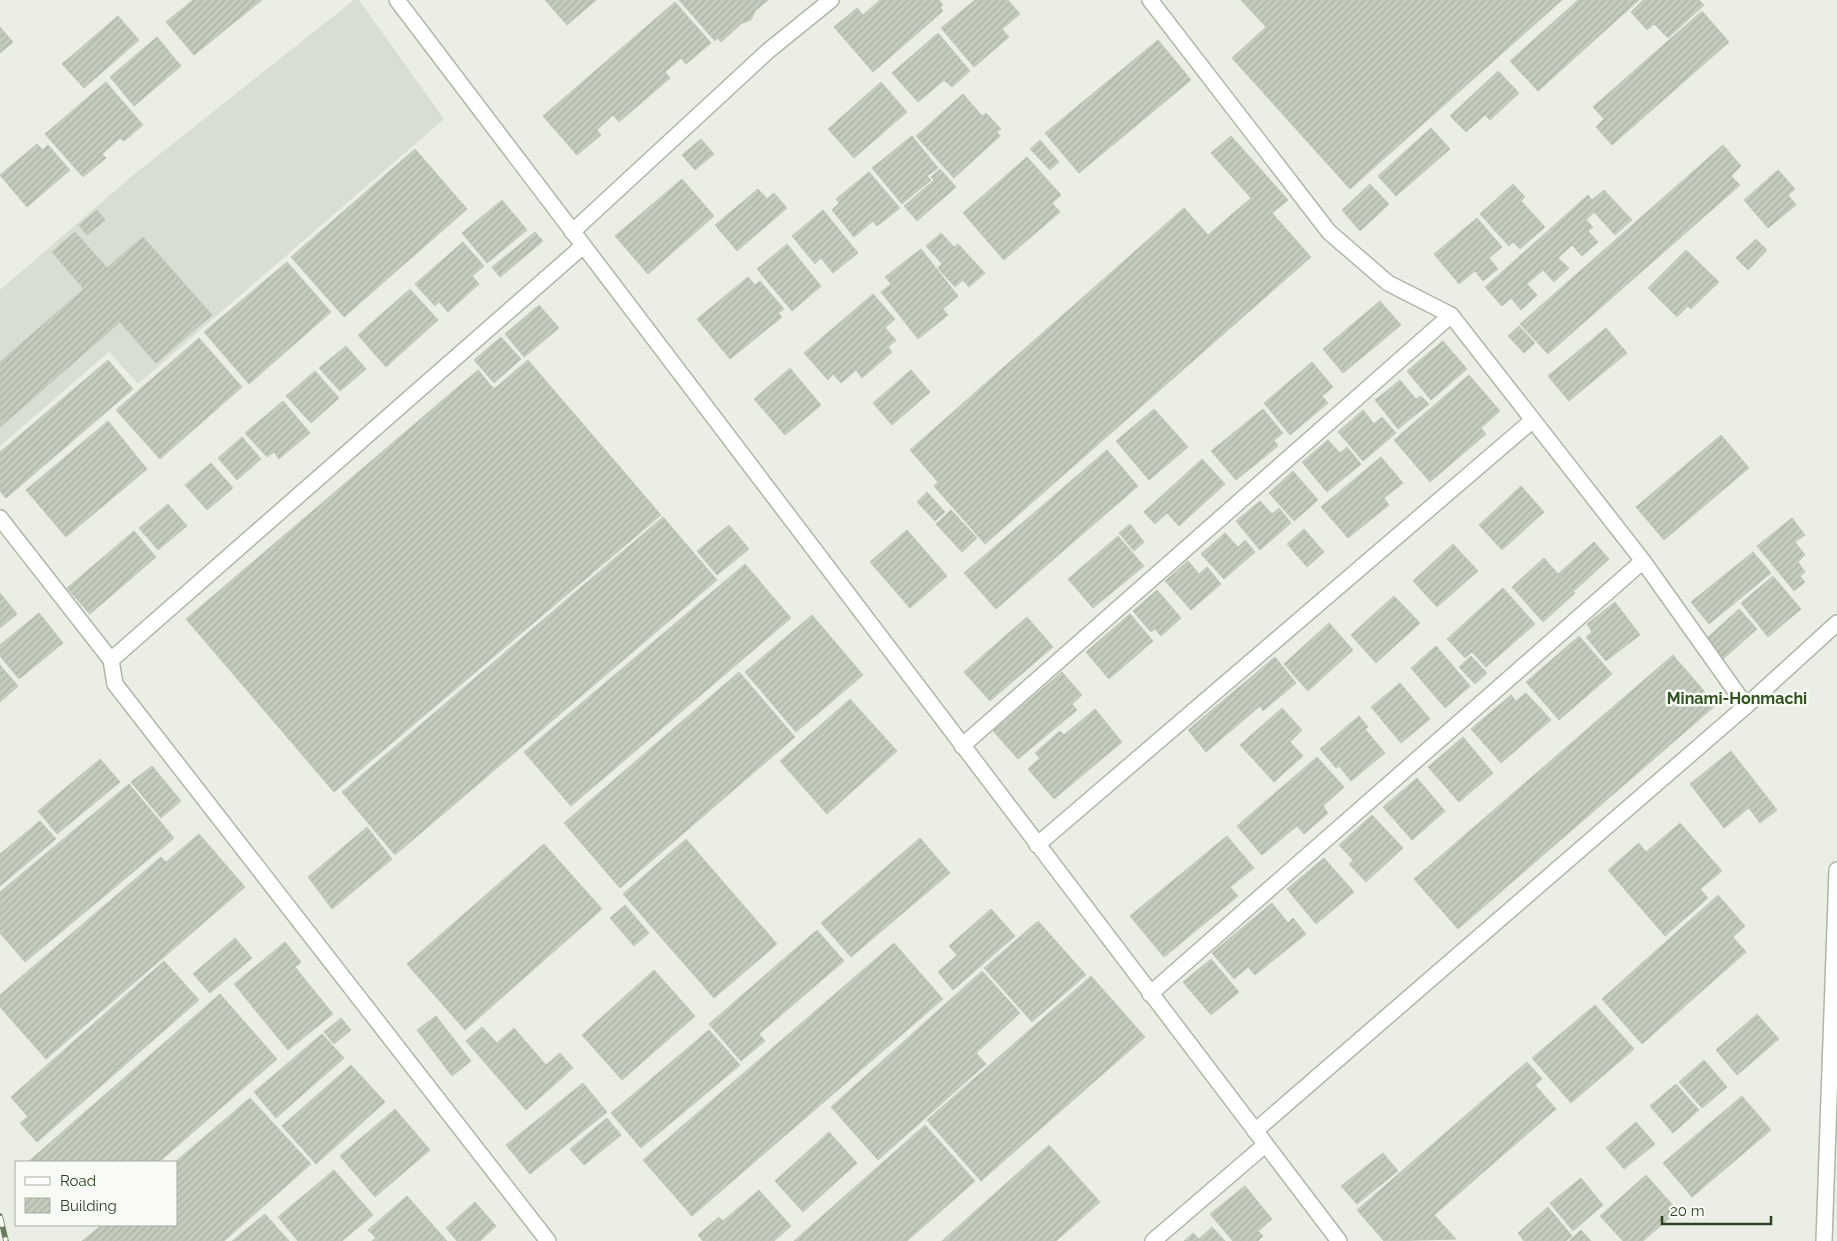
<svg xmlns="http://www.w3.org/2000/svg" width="1837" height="1241" viewBox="0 0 1837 1241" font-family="Raleway,sans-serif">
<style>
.built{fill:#d9ded3}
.building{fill:url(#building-hatch);stroke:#bfc8b7}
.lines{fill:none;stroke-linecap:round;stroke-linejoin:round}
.minor-casing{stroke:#aeb7a7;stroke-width:18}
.minor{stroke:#fff;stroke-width:15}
.rail-casing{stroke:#687c5e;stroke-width:5.5}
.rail{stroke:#f8faf6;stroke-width:4;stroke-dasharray:11;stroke-linecap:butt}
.labels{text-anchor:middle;stroke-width:5;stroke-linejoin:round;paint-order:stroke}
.quarter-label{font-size:16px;font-weight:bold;fill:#2f541e;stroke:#f8faf6}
</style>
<defs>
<pattern id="building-hatch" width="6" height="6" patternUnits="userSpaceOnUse" patternTransform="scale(1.25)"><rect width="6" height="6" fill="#c4ccbd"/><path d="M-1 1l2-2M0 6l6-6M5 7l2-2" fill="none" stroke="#a9b0a2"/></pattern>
</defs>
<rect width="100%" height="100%" fill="#eaeee5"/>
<polygon class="built" points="354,0 359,0 444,119 138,384 109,352 0,446 0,290 132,176"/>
<g class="building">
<polygon points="193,0 262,0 194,55 166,22"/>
<polygon points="545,0 596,0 567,25"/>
<polygon points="679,0 768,0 755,11 751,20 742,23 721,42 718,38 715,41"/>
<polygon points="880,0 939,0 943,5 940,7 943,11 873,72 834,27 857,8 863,15"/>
<polygon points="975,0 1008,0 1020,14 1002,29 1009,37 974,67 941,28"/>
<polygon points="1241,0 1562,0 1350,189 1232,58 1266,27"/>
<polygon points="1578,0 1639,0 1538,91 1510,61"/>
<polygon points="1643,0 1699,0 1704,5 1668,38 1654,24 1647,30 1631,12"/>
<polygon points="675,2 711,43 686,64 681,58 665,72 670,78 619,122 613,115 597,130 601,135 577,155 543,116"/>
<polygon points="1702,11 1729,42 1612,145 1596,127 1604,119 1593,107"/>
<polygon points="118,16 139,40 84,88 62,64"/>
<polygon points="0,27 13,42 0,53"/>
<polygon points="938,33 970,71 952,87 944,80 918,102 892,73"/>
<polygon points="157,37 181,66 134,106 110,77"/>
<polygon points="1158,40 1191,80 1079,173 1045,133"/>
<polygon points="1498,71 1519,93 1490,120 1485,115 1466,132 1450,116"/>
<polygon points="106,82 143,125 124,141 120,138 102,154 106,158 83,177 45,134"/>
<polygon points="881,82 907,112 854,158 828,129"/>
<polygon points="963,94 982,116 986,113 1001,129 997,132 1000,136 954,178 916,136"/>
<polygon points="1431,128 1450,149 1396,196 1378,176"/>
<polygon points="912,136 938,168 927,176 931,180 902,204 872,168"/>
<polygon points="1231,136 1288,200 1272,213 1311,257 985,544 934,486 938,482 910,450 1184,208 1208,235 1251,198 1211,153"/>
<polygon points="701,139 714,154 695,170 682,155"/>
<polygon points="1040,140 1059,162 1050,170 1030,149"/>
<polygon points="37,144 43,150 48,145 70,170 27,207 0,175"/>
<polygon points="1723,145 1741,166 1731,176 1740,185 1548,354 1520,324"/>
<polygon points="415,149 467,209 344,317 291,257"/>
<polygon points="1027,157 1061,195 1052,203 1060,212 1004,260 963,213"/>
<polygon points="940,169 956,187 917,221 904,206 934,180 931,177"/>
<polygon points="1778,170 1795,189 1788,195 1796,205 1768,228 1744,200"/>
<polygon points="869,172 900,208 877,226 873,221 854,237 832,210 839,203 836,199"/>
<polygon points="682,179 714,216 648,274 615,236"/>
<polygon points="1370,184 1389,204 1360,231 1342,210"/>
<polygon points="1513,184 1525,197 1521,201 1545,227 1520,249 1513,242 1509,246 1480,214"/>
<polygon points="758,189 767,199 774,193 787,208 737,251 715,225"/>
<polygon points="1604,190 1632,220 1615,235 1594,212 1586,220 1593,227 1588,231 1598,242 1582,256 1572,245 1558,258 1569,268 1554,282 1543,270 1527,284 1537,295 1521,310 1511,298 1502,306 1485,287 1588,195 1592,200"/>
<polygon points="502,200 527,230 487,263 462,233"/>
<polygon points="97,210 105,220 87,235 79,225"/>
<polygon points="823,210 858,253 833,273 821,258 815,264 792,236"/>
<polygon points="1477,218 1502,247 1489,258 1498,269 1483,281 1475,271 1459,284 1434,254"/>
<polygon points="75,232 107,268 143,237 212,315 156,363 120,322 0,427 0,362 84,289 52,252"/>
<polygon points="535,232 543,241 500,277 492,267"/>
<polygon points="941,233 954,247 958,244 985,273 969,287 963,280 955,287 938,268 942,264 926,246"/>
<polygon points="1756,239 1767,250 1748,270 1736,258"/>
<polygon points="463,242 484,266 472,276 479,284 448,312 439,302 435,306 415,284"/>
<polygon points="787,244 821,286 792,311 757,269"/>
<polygon points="921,249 958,296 943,309 948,315 918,339 881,292 891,284 885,277"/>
<polygon points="1686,250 1719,282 1691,309 1688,306 1677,317 1648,288"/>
<polygon points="287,262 331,312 249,384 204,332"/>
<polygon points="748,277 755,285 760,281 784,309 778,313 782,317 730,359 697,319"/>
<polygon points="410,289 438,320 386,367 358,335"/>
<polygon points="873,294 895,319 885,328 896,340 888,347 892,352 862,378 856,370 841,383 833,374 828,380 804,353"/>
<polygon points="1380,301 1401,325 1343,373 1323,349"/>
<polygon points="539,305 559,328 524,357 505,334"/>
<polygon points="1519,326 1535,343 1524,353 1508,336"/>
<polygon points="1606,328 1627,353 1569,401 1548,376"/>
<polygon points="501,337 521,359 494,383 474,360"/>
<polygon points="199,338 242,387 160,459 116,410"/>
<polygon points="1443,341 1467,369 1431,400 1407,371"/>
<polygon points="346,346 366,369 340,391 319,368"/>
<polygon points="108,360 133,389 6,498 0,491 0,452"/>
<polygon points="528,360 661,515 334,792 186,619 478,370 494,389"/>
<polygon points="1312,362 1333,387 1322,396 1328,403 1290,435 1264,403"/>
<polygon points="790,368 821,405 785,435 754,399"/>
<polygon points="911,370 930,392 892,425 873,403"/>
<polygon points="315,371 339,398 311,423 286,396"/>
<polygon points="1469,375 1500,411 1481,428 1486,434 1430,482 1394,440"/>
<polygon points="1400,380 1416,399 1421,396 1429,404 1398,429 1375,400"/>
<polygon points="283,401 310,433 279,459 274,452 267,457 245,433"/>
<polygon points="1154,409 1188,447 1149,480 1116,441"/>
<polygon points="1263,409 1283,433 1274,440 1278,446 1236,480 1211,451"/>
<polygon points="1363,410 1374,424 1382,417 1396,433 1363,461 1338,432"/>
<polygon points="108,421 147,469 66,537 26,490"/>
<polygon points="1721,435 1749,468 1664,540 1636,507"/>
<polygon points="242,437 261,459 237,480 218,458"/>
<polygon points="1328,440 1340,453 1347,447 1361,464 1327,492 1302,462"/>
<polygon points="1107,450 1138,486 996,609 964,573"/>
<polygon points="1381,457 1403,483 1384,498 1389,505 1348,538 1321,507"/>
<polygon points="1202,459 1225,484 1179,526 1167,513 1155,524 1144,512"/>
<polygon points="211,463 233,488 207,510 185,485"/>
<polygon points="1293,471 1318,500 1294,521 1269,493"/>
<polygon points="1521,486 1544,512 1502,550 1479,525"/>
<polygon points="927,492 945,512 935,521 917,502"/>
<polygon points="1260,501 1272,514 1279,508 1291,523 1260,550 1236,521"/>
<polygon points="168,504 187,526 158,550 139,528"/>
<polygon points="951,510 977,538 962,552 936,524"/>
<polygon points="663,517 717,580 395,855 342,792"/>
<polygon points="1792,518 1805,535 1795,542 1805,555 1798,562 1805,572 1800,576 1805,582 1794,591 1757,546"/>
<polygon points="1130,524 1144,542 1134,551 1119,533"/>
<polygon points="729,525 749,549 717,575 697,551"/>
<polygon points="1304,529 1324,552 1307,567 1287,544"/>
<polygon points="907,530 947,576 910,608 870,562"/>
<polygon points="134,531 156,557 90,614 67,588"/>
<polygon points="1225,533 1238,547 1245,540 1255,552 1224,579 1201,554"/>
<polygon points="1118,536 1144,566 1093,608 1068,579"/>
<polygon points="1594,542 1609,559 1574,591 1558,574"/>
<polygon points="1453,544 1478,571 1437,607 1413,581"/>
<polygon points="1753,552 1771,573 1709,624 1691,602"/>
<polygon points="1544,558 1575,593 1543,622 1512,587"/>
<polygon points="1188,561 1199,574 1207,567 1221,584 1191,610 1165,581"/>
<polygon points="745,564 791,618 571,806 524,752"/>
<polygon points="1773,576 1801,609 1768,637 1741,603"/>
<polygon points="1503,588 1535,624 1486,667 1472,652 1465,658 1447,639"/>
<polygon points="1157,590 1181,618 1161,636 1155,629 1151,632 1133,611"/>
<polygon points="0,593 17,614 0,628"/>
<polygon points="1394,596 1420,623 1376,663 1351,635"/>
<polygon points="1615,602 1640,635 1606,661 1586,637 1592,632 1587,624"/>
<polygon points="1739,609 1757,629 1723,659 1706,639"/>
<polygon points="39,613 63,643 19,679 0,656 0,645"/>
<polygon points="1130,614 1153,641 1109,679 1086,652"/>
<polygon points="812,615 863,675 796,732 745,672"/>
<polygon points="1027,617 1053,647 990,701 964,672"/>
<polygon points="1329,623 1353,650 1308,691 1284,664"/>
<polygon points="1579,636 1612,674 1559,720 1526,682"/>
<polygon points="1436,646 1470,686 1445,708 1411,668"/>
<polygon points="1673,655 1716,705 1458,929 1414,879"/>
<polygon points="1471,656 1487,673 1475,684 1459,667"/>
<polygon points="1275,657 1296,683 1263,711 1260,706 1206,752 1188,730"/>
<polygon points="0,665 18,686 0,702"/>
<polygon points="739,672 795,737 620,888 564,823"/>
<polygon points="1062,672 1082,695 1072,704 1077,710 1018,759 993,731"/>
<polygon points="1400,683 1430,719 1401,743 1371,707"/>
<polygon points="1526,693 1551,720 1501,763 1471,729 1511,695 1516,701"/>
<polygon points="850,699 897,751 827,814 780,761"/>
<polygon points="1282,708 1302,730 1290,742 1303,756 1274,782 1240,745"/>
<polygon points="1095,709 1122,742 1054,799 1028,769 1040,758 1035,753 1060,731 1064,735"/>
<polygon points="1359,716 1368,727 1365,729 1385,753 1351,781 1339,766 1336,768 1320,749"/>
<polygon points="1463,737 1493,773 1459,802 1428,767"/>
<polygon points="1731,751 1777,810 1760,823 1749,808 1724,828 1690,784"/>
<polygon points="1317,757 1344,787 1323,806 1328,813 1304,834 1297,826 1262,855 1237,826"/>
<polygon points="100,759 120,782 57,834 38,811"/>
<polygon points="152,766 181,801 161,818 131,782"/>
<polygon points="1417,778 1445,811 1412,840 1383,807"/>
<polygon points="129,784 174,838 25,962 0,933 0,892"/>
<polygon points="1372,815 1403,848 1366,882 1349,864 1353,860 1339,845"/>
<polygon points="40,821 56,839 0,886 0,854"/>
<polygon points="1680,823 1722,871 1700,889 1708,898 1665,936 1608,870 1639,843 1646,852"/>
<polygon points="367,827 392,859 332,909 308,877"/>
<polygon points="199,834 245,887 46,1059 0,1007 0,995 161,857 166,862"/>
<polygon points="1227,836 1254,868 1230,887 1238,896 1164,957 1130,916"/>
<polygon points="920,838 950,873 851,957 821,923"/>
<polygon points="686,839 777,944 714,998 623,894"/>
<polygon points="544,844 602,909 465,1030 407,964"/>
<polygon points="1324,858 1354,892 1316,924 1287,889"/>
<polygon points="1718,895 1745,926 1733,937 1746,952 1642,1044 1602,999"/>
<polygon points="1272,903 1288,923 1293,918 1306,934 1255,975 1248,967 1234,979 1212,953"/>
<polygon points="625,905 649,933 634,946 610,918"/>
<polygon points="991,909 1015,936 953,990 938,972 957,955 949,946"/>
<polygon points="1038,921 1086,975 1032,1022 984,968"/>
<polygon points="817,930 844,961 759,1034 765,1041 741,1061 709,1024"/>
<polygon points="235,938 252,958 210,993 193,974"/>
<polygon points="285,942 301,962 295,967 333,1014 288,1050 234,984"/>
<polygon points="894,943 943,999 692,1216 643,1160"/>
<polygon points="1211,959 1239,992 1211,1015 1183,982"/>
<polygon points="164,961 199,1000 37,1142 20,1123 28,1117 11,1097"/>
<polygon points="654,970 695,1016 622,1080 582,1035"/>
<polygon points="982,971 1020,1013 976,1053 986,1064 878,1160 831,1107"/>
<polygon points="1091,976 1145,1037 981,1181 927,1120"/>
<polygon points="220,994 277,1059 159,1162 28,1162"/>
<polygon points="1595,1005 1634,1049 1571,1103 1532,1058"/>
<polygon points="1757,1014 1779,1039 1737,1075 1716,1050"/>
<polygon points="436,1016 471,1061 452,1076 417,1030"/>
<polygon points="341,1018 351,1030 334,1044 324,1032"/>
<polygon points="482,1027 497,1043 514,1028 546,1065 560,1053 573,1068 526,1110 466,1041"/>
<polygon points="709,1030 740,1065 641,1148 611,1113"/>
<polygon points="322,1034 344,1058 276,1118 254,1092"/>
<polygon points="1704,1060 1727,1087 1702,1108 1679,1082"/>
<polygon points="1527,1062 1542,1079 1535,1085 1556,1109 1434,1215 1456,1239 1384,1241 1357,1210"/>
<polygon points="351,1065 385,1102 316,1164 282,1126"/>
<polygon points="583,1083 607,1112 530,1174 506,1145"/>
<polygon points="1676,1084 1699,1110 1673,1133 1650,1106"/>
<polygon points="1742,1096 1771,1130 1692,1197 1663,1163"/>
<polygon points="250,1098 311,1164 224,1241 82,1241 102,1225 176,1225 175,1162"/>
<polygon points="395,1109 430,1150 375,1197 340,1156"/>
<polygon points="607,1118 621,1135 584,1165 570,1149"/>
<polygon points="1636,1122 1655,1144 1624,1169 1606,1148"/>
<polygon points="925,1125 975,1181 907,1241 794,1241"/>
<polygon points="829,1132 857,1163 803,1212 775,1181"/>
<polygon points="1049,1145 1100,1202 1056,1241 942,1241"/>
<polygon points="1383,1153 1398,1171 1357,1204 1341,1186"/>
<polygon points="334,1170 373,1215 342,1241 298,1241 278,1217"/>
<polygon points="1646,1175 1678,1211 1643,1241 1623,1241 1600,1216"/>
<polygon points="1581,1178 1603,1205 1573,1231 1550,1203"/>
<polygon points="1245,1186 1272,1219 1258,1231 1263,1236 1258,1241 1233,1241 1210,1214"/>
<polygon points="759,1190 791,1226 774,1241 703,1241 698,1235 719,1217 723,1221"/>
<polygon points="407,1196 447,1241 372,1241 376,1238 368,1230"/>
<polygon points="475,1202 496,1226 480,1241 457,1241 446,1228"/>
<polygon points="1548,1207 1572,1236 1566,1241 1524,1241 1518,1233"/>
<polygon points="265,1214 289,1241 232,1241"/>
<polygon points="1212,1227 1225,1241 1184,1241 1193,1233 1199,1239"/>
<polygon points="1581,1230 1591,1241 1569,1241"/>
</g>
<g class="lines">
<g class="minor-casing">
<g id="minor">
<polyline points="397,0 1339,1241"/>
<polyline points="1150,0 1329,232 1388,283 1451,315 1643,561 1746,706"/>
<polyline points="572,232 768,51 831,0"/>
<polyline points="0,518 111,660"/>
<polyline points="962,746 1451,315"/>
<polyline points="1037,845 1533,420"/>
<polyline points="1150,994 1643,561"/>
<polyline points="1255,1131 1746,706 1837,623"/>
<polyline points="548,1241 115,684 111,660 583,246"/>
<polyline points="1153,1241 1265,1145"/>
<polyline points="1824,1241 1837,870"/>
</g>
</g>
<use href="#minor" class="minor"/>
<g class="rail-casing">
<polyline id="rail" points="0,1216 6,1241"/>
</g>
<use href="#rail" class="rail"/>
</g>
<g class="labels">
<g class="quarter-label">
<text x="1737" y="704">Minami-Honmachi</text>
</g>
</g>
<rect x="15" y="1161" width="162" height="65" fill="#f8faf6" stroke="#a7b0a2"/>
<rect x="25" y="1177" width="25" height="8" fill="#ffffff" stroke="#a7b0a2"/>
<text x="60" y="1186" font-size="15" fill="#2d4123">Road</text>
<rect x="25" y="1198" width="25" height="15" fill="url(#building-hatch)" stroke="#a7b0a2"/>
<text x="60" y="1211" font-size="15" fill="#2d4123">Building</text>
<path d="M1662 1216v8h109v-8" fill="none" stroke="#2d4123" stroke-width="2.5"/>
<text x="1670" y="1216" font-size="15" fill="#2d4123" stroke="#f8faf6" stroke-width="4" paint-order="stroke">20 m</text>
</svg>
